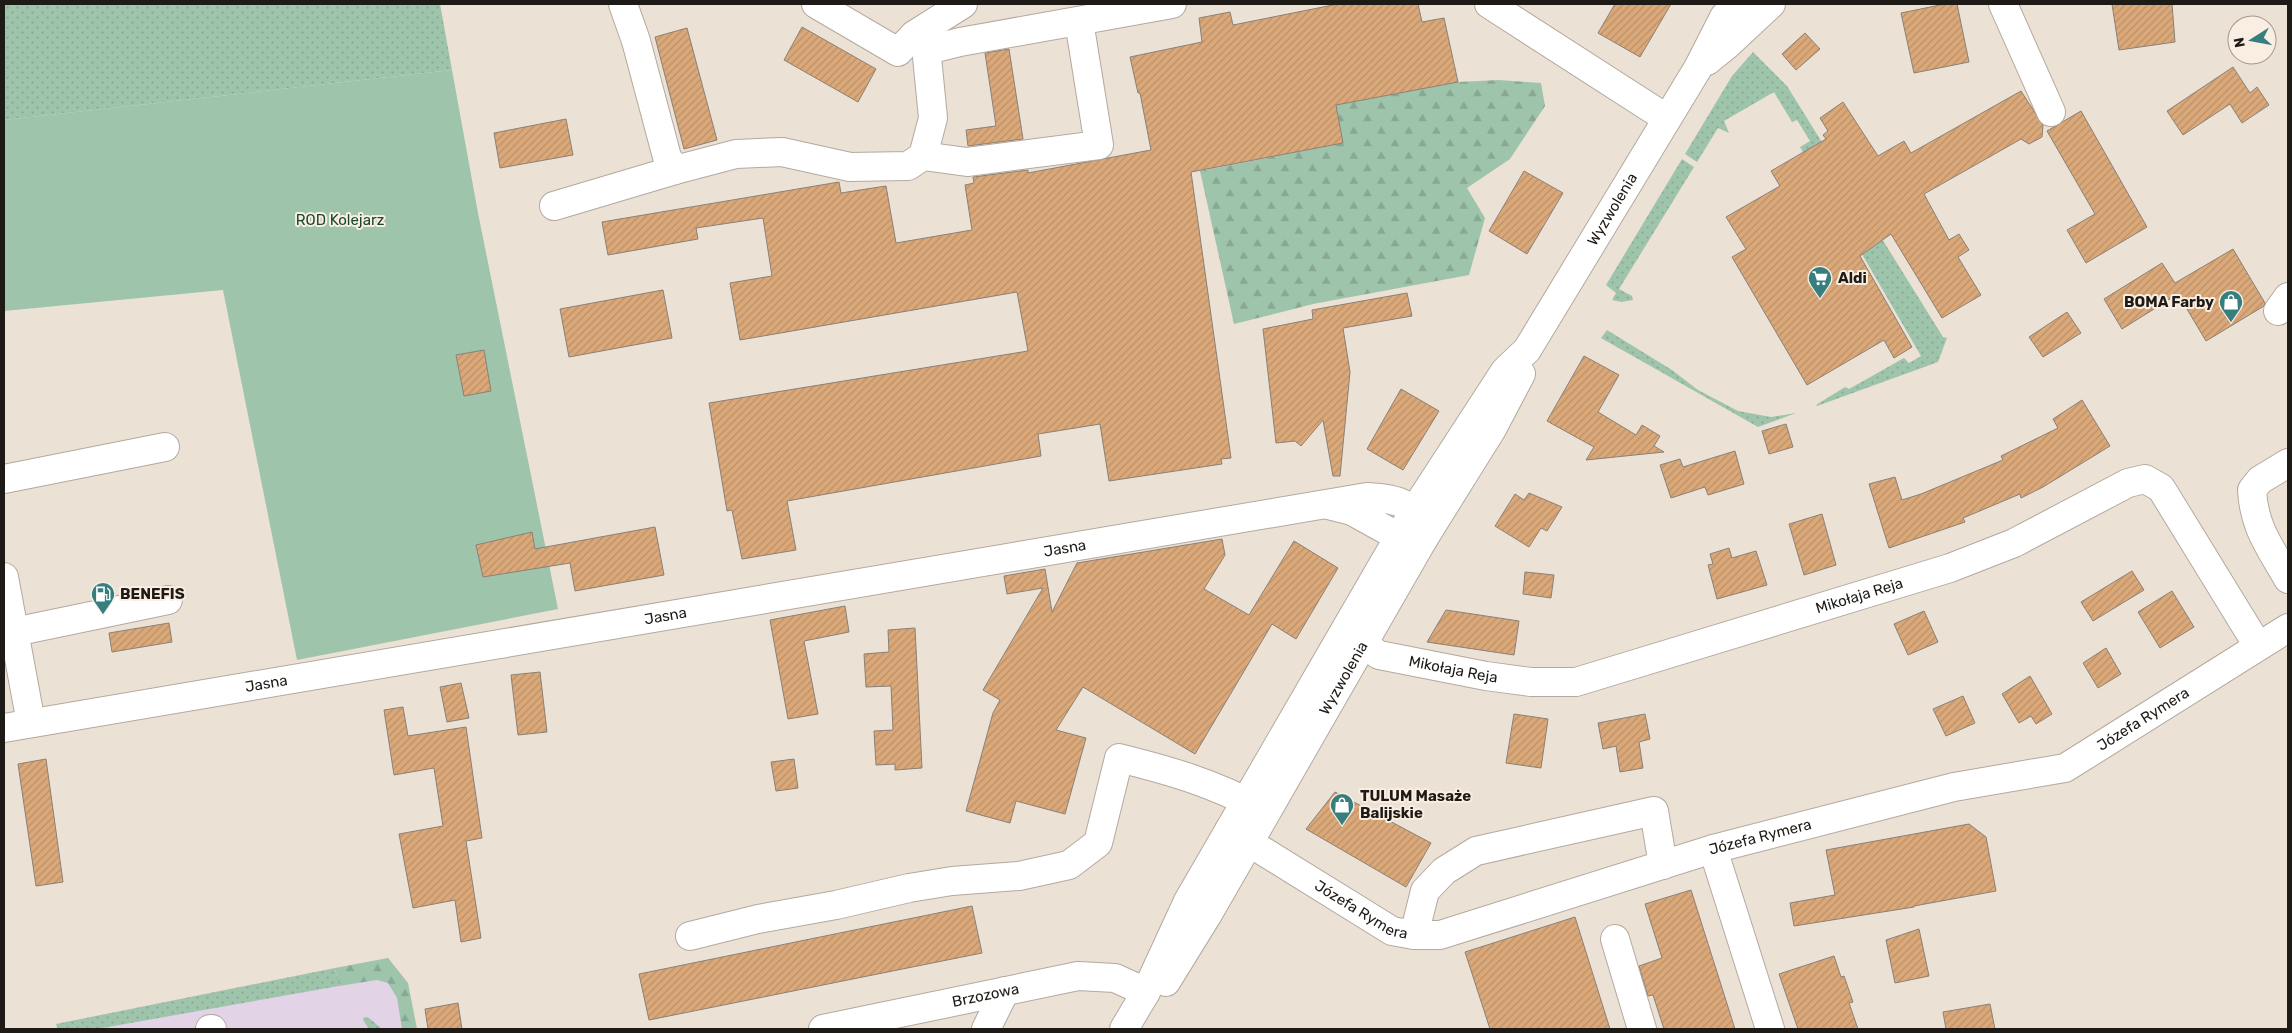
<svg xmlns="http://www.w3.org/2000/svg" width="2292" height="1033" viewBox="0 0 2292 1033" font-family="Rubik,sans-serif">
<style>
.commercial{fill:#e3d3e6}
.grass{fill:url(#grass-dots)}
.forest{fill:url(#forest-firs)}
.garden{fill:#9fc4ac}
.building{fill:url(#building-hatch);stroke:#8b8076}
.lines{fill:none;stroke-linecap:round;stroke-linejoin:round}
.minor-casing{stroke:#b4a99e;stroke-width:30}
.minor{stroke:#fff;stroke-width:28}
.labels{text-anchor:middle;stroke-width:4;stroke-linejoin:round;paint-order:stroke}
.street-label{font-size:15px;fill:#1e1a16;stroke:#faeee2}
.park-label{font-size:15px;fill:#18482e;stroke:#faeee2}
.poi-label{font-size:15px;font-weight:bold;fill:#1e1a16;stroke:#faeee2;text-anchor:start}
</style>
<defs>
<pattern id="grass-dots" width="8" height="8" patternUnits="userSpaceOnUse" patternTransform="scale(1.25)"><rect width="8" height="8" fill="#9fc4ac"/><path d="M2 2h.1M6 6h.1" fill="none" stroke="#88a893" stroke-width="1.8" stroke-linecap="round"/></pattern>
<pattern id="forest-firs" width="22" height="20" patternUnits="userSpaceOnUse" patternTransform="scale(1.25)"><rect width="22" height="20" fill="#9fc4ac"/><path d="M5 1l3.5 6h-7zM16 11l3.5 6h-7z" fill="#88a893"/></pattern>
<pattern id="building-hatch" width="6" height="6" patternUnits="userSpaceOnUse" patternTransform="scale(1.25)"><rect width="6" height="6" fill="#daa879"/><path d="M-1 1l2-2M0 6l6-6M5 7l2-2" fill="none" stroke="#bb9068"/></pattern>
</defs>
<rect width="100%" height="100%" fill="#ece1d5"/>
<polygon class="commercial" points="388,958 408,983 417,1029 58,1029 56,1024"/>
<g class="grass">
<polygon points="4,4 440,4 452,70 4,120"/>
<polygon points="1753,52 1787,86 1943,337 1947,338 1938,362 1817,406 1816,405 1845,387 1849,389 1904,358 1909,363 1921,356 1800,147 1810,141 1797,120 1792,122 1774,92 1724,121 1729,133 1718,128 1697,162 1685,154 1732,76"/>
<polygon points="1682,159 1694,167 1619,289 1632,296 1633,300 1621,302 1612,300 1616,293 1606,285"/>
<polygon points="1607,330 1672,370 1698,390 1738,411 1771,417 1796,413 1758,427 1601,338"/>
<polygon points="335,968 339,986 97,1029 58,1029 56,1024"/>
<polygon points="364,1017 369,1018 382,1029 369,1029 363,1020"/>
</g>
<g class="forest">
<polygon points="1499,80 1541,83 1545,106 1510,159 1467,188 1485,218 1469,275 1313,304 1234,324 1200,171 1343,143 1336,105 1458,82"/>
<polygon points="388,958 408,983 417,1029 402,1029 397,998 388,983 377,980 339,986 335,968"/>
</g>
<polygon class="garden" points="452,70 478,213 558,609 297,660 223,290 4,311 4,120"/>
<g class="building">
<polygon points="1338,4 1418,4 1422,22 1444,18 1458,82 1336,105 1343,143 1191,172 1231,458 1221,459 1222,464 1109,481 1100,424 1038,434 1041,456 787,501 796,550 742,559 732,510 727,511 709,403 1028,351 1017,292 740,340 730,283 772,276 763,218 696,228 698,239 608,255 602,222 839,182 841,193 886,186 896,243 972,230 965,185 974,183 973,177 1028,170 1028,173 1151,150 1140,93 1138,93 1130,57 1202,42 1199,18 1230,12 1233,25"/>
<polygon points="1615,4 1671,4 1640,57 1598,33"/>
<polygon points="1945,4 1957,4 1969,62 1914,73 1901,13"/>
<polygon points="2112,4 2172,4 2175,42 2119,50"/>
<polygon points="802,27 876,69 858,102 784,60"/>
<polygon points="687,28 717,140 684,149 655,37"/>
<polygon points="1805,33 1820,49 1796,70 1782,54"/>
<polygon points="1009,49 1023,139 968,146 966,130 996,126 985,53"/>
<polygon points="2233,67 2250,93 2257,87 2269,105 2242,123 2230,104 2183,135 2167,111"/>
<polygon points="2021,91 2043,125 2042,137 2029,144 2021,139 1924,194 1949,240 1959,234 1969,250 1958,257 1981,295 1942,318 1891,234 1860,256 1912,347 1894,358 1884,340 1807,385 1732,257 1746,249 1726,217 1780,186 1771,171 1826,139 1823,135 1828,131 1820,118 1843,102 1878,156 1904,141 1911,153"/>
<polygon points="2081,111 2147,227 2086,263 2067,230 2095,214 2047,131"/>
<polygon points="566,119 573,155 500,168 494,133"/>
<polygon points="1524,171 1563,193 1527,254 1489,231"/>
<polygon points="2233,249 2265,303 2264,306 2206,341 2178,294 2122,329 2104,299 2162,263 2175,283"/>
<polygon points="663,290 672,338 569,357 560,309"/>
<polygon points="1407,293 1412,316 1343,328 1350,372 1340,476 1333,476 1323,420 1301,446 1295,441 1276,443 1263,329 1313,319 1312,310"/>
<polygon points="2067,312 2081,333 2043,357 2029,337"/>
<polygon points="484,350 491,391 464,396 456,355"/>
<polygon points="1584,356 1619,375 1598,412 1636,435 1642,425 1660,436 1654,446 1664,452 1586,460 1594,447 1547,421"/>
<polygon points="1401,389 1439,411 1403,470 1367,449"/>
<polygon points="2082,400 2110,446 2043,487 2021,498 2020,494 1963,518 1965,522 1889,548 1869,484 1895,477 1902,500 1921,494 2003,460 2001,456 2058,428 2053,419"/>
<polygon points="1786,424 1793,447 1769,454 1762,431"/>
<polygon points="1735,451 1744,484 1708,495 1705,487 1671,498 1660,465 1680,459 1683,467"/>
<polygon points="1529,493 1562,507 1547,531 1541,528 1529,547 1495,526 1515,494 1524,500"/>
<polygon points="1822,514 1836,565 1804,575 1789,524"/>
<polygon points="655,527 664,575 575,591 570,563 483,577 476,545 532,532 535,549"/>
<polygon points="1222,539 1225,555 1204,589 1249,615 1294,541 1338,568 1296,639 1272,624 1195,754 1083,687 1056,730 1086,738 1065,814 1016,801 1010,823 966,811 993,713 1000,700 983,690 1043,588 1007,594 1004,576 1045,569 1052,612 1077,563"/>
<polygon points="1729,548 1732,558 1756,551 1767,585 1717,599 1708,565 1713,564 1710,554"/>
<polygon points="2132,571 2144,590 2093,621 2081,602"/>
<polygon points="1525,572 1554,575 1551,598 1523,594"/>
<polygon points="2172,591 2194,627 2160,648 2138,612"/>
<polygon points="845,606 849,632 804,641 818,714 788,719 770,620"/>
<polygon points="1446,610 1519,621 1514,655 1427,642"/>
<polygon points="1924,611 1938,642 1908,655 1894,624"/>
<polygon points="169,623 172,642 112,652 109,633"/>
<polygon points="915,628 922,768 895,770 895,764 876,765 874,731 893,730 891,686 866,687 864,654 889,652 888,630"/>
<polygon points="2106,648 2121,674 2098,688 2083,663"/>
<polygon points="540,672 547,732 518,735 511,675"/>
<polygon points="2030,676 2052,714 2036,724 2031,716 2019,723 2002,694"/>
<polygon points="461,683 469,718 447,722 440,687"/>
<polygon points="1963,696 1975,723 1946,736 1933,709"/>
<polygon points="403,707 408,736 466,727 482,838 466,841 481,938 461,942 455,900 413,908 399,834 443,826 434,768 394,775 384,710"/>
<polygon points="1514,714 1548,719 1541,768 1506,763"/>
<polygon points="1645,714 1650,739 1639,742 1643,768 1620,772 1616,746 1603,749 1598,723"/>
<polygon points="46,759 63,882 36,886 18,764"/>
<polygon points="794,759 798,788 776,791 771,762"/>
<polygon points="1335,792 1431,843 1406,887 1306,829"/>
<polygon points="1969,824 1986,837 1996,891 1914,906 1914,907 1794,926 1790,903 1835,895 1826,850"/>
<polygon points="1691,890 1735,1029 1664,1029 1653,995 1648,996 1639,966 1662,958 1645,904"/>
<polygon points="972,906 982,953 649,1020 639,974"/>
<polygon points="1575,917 1610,1029 1490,1029 1465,952"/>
<polygon points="1919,929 1929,976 1895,983 1886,940"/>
<polygon points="1834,956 1841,977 1844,976 1853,1002 1849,1003 1858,1029 1798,1029 1779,974"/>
<polygon points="458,1003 462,1029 428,1029 425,1009"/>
<polygon points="1990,1004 1995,1029 1946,1029 1943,1012"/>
</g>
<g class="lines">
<g class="minor-casing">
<g id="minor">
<polyline points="623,4 636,41 667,157 675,170 736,154 782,152 850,167 908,166 923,156 933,118 927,57 932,49 960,42 1172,4"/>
<polyline points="816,4 898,52 914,35 963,4"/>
<polyline points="1489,4 1666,118"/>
<polyline points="2003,4 2051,112"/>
<polyline points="1707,61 1728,44 1771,4"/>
<polyline points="923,156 967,162 1099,145 1079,21"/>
<polyline points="554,206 675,170"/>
<polyline points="2278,311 2288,297"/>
<path d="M2288 463 2260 480 2252 490C2254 528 2270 547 2288 579"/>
<polyline points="4,479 165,447"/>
<polyline points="1328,505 1352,511 1399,537 1417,538"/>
<polyline points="4,577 31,723"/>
<polyline points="14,632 168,600"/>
<path id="s1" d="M1363 644 1379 655 1486 676 1531 682H1576L1950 568 2014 543 2128 483 2145 479 2161 488 2258 646"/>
<path id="s2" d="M4 728 1367 497C1399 499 1418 503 1424 538"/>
<path id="s3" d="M1229 830 1392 931 1414 935H1440L1713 849 1954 787 2065 768 2288 628"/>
<polyline points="1713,849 1770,1029"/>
<polyline points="1414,935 1425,891 1444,871 1476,851 1654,811 1663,865"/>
<path d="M690 936 758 919 836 905 909 888 952 881 1019 876 1069 865 1098 843 1119 758C1171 771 1213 783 1261 809"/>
<polyline points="1615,939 1642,1029"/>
<path id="s4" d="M1166 982 1208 914 1424 538 1492 429 1521 374"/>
<polyline points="210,1029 212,1029"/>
<path id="s5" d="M823 1029 1078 976 1115 978 1146 992"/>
<polyline points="986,1029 1005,991"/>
<path id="s6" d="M1124 1029 1146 992 1188 901 1414 511 1505 371 1527 350 1698 68 1724 17 1735 4"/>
</g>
</g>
<use href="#minor" class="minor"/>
</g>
<defs>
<g id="supermarket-pin" transform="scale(1.25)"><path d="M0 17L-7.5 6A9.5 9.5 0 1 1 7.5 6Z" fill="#377f7e" stroke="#faeee2"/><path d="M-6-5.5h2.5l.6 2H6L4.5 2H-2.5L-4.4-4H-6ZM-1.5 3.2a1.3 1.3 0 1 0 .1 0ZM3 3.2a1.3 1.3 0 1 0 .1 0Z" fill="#fff"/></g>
<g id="shop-pin" transform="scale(1.25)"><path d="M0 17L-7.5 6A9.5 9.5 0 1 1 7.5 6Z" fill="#377f7e" stroke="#faeee2"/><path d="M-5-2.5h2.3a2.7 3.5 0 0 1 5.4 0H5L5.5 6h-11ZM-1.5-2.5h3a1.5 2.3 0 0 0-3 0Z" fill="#fff"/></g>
<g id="fuel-pin" transform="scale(1.25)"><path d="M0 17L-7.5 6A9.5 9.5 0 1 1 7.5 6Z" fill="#377f7e" stroke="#faeee2"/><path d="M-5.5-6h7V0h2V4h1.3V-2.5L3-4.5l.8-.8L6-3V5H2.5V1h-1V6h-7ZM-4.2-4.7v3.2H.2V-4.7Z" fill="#fff"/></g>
</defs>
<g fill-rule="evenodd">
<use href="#supermarket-pin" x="1820" y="278"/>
<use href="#shop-pin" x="2231" y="302"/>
<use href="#fuel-pin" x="103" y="594"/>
<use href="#shop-pin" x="1342" y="805"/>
</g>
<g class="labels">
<g class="street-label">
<text dy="5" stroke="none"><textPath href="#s6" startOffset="956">Wyzwolenia</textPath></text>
<text dy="5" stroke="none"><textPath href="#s2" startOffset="1076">Jasna</textPath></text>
<text dy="5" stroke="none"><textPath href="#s1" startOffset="515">Mikołaja Reja</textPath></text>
<text dy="5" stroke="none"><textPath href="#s2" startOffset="671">Jasna</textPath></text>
<text dy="5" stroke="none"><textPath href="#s1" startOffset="95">Mikołaja Reja</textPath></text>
<text dy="5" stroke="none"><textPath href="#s4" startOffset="352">Wyzwolenia</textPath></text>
<text dy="5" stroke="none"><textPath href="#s2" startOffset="266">Jasna</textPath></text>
<text dy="5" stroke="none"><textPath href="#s3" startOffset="980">Józefa Rymera</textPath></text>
<text dy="5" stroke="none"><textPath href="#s3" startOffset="575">Józefa Rymera</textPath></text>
<text dy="5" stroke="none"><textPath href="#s3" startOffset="155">Józefa Rymera</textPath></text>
<text dy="5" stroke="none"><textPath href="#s5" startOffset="166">Brzozowa</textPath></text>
</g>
<g class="park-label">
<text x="340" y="225">ROD Kolejarz</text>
</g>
<g class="poi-label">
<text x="1838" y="283">Aldi</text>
<text x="2214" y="307" text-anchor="end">BOMA Farby</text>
<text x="120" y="599">BENEFIS</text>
<text x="1360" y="801">TULUM Masaże<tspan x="1360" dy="17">Balijskie</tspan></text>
</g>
</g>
<rect width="2292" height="1033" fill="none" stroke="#1e1a16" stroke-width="10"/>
<g transform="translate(2252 40) rotate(259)"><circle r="24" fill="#faeee2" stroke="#a29990"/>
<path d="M0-4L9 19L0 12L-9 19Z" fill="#377f7e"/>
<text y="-8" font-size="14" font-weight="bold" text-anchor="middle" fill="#1e1a16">N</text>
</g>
</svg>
